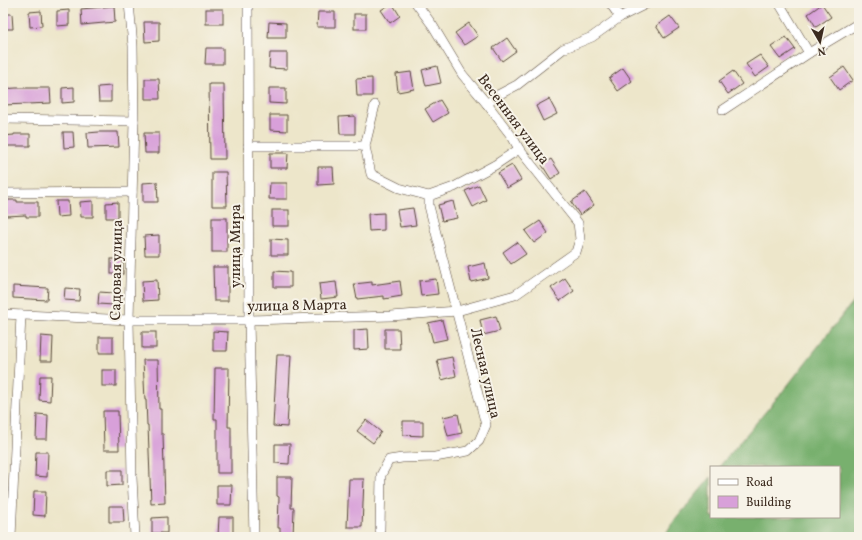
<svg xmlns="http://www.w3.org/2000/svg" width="862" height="540" viewBox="0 0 862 540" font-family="Vollkorn,serif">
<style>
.forest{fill:#78b06e;stroke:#5a6d46}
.building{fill:#d8a0d9}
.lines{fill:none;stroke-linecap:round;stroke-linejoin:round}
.minor-casing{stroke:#564638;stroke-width:10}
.minor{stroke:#fff;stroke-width:9}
.labels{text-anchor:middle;stroke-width:4;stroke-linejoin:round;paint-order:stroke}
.street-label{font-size:15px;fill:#3b2a1e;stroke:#f7f3e8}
</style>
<rect width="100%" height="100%" fill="#f7f3e8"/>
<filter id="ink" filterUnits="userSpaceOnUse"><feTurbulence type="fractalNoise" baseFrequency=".025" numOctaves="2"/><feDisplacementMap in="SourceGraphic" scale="8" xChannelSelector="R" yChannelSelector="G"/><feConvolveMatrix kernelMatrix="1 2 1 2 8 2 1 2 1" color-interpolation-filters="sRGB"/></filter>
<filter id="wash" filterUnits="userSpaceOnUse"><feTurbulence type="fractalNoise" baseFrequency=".012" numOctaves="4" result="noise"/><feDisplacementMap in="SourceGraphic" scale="16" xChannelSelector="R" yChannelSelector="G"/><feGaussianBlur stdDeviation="0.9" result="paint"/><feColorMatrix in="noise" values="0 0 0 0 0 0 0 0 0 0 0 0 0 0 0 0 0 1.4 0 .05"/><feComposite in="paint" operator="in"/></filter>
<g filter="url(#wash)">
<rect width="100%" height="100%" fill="#ede6ca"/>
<polygon class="forest" points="859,294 859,537 664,537 671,525 711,477 711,517 839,517 839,467 719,467 788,385"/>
<g id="blocks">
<g class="building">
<polygon points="392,3 400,16 390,23 381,10"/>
<polygon points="822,4 831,17 816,27 808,14"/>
<polygon points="114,6 115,22 82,25 81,9"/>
<rect x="206" y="9" width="17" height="15"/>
<polygon points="69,10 69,25 57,26 57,11"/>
<polygon points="41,11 42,26 30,27 29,12"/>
<polygon points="318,12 335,12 335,27 317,27"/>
<polygon points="3,14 12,14 13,29 3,29"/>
<rect x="354" y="14" width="12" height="15"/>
<polygon points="670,16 679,28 664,38 656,26"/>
<polygon points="144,22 159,22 159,41 145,42"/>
<polygon points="269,22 286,23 286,38 268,38"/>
<polygon points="469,23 478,36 464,45 455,33"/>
<polygon points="786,37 795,49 780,59 771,47"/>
<polygon points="507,38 516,51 502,61 493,48"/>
<polygon points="206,48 223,48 223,64 205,64"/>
<polygon points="270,53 287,53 287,69 269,68"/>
<polygon points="760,55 769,67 755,77 746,64"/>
<polygon points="437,66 441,83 426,86 422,70"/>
<polygon points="844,67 853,80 839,90 830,77"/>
<polygon points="623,68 632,81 618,91 609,78"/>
<polygon points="733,71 742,84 728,94 719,81"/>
<polygon points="411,72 414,89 398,92 396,74"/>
<polygon points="372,78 372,96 357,96 356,79"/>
<polygon points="145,79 159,79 160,99 145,99"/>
<polygon points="209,84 224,84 225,159 210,159"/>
<polygon points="111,86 111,102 99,102 98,87"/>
<polygon points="74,87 74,102 62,103 62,88"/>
<polygon points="16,88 50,88 51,103 3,105 3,89"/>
<polygon points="269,88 286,88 286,104 269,103"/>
<polygon points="549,99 557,114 543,121 536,106"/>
<polygon points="440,100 448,113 433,122 425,109"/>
<polygon points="270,115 287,115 287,131 270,130"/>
<polygon points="355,116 355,134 340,134 339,117"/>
<polygon points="63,132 73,132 74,147 64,148"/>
<polygon points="99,132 118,132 119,147 88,148 87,133"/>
<polygon points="144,133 159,133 159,153 145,153"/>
<polygon points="14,134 30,134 30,146 3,146 3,136 14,135"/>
<polygon points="270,153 288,153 287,168 270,168"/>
<polygon points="551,159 560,173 551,179 542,165"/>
<polygon points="512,165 521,180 507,188 498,173"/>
<polygon points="318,167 333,167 334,184 318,185"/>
<polygon points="212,172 226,172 227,206 212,206"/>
<polygon points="157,182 158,202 143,202 143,183"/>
<polygon points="270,183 287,183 287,199 269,199"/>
<polygon points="479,185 486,200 473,207 465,191"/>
<polygon points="585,192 594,205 580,215 571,202"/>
<polygon points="5,200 17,200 17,202 38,202 38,217 26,217 26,215 6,216"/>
<polygon points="56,201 68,201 69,216 57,217"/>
<polygon points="93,201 93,217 81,217 80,202"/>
<polygon points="453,201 457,218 442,221 438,205"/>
<polygon points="118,202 118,218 106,218 106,203"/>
<polygon points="413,208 416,225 400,227 397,210"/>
<rect x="272" y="210" width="17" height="16"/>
<polygon points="384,213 384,230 369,231 368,214"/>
<rect x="212" y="218" width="15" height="34"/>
<polygon points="540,221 548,233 534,243 525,231"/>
<polygon points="159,235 159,255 145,255 144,236"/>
<polygon points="271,239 288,240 288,255 271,255"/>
<polygon points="517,242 526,254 511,264 503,252"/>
<rect x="111" y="259" width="12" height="15"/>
<polygon points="485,263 488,278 471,282 468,267"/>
<polygon points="213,267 228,267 228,301 214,301"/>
<polygon points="274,271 291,272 291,287 274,287"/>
<polygon points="565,278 574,291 560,301 551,288"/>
<polygon points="436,279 438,294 421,296 419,281"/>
<polygon points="157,280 158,300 143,301 142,281"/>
<polygon points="400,281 402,296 384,299 384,296 357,299 354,284 372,282 372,285"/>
<polygon points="336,282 338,297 321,299 319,284"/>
<polygon points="13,286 48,288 47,300 13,298"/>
<polygon points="65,288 80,289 79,301 64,300"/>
<polygon points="99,292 114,293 114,305 98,304"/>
<polygon points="496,316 500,331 483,335 480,320"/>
<polygon points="442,320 447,339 433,342 428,323"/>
<polygon points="368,329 369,349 354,350 354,330"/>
<polygon points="385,329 399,329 400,349 385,349"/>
<polygon points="213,331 228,332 227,351 213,351"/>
<rect x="142" y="332" width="14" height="16"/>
<polygon points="41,336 53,337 52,361 40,361"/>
<rect x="99" y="337" width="14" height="16"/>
<polygon points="277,355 291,355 287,427 273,426"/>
<polygon points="452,357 456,376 442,380 437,360"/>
<polygon points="143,360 158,360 159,409 161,409 161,434 163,434 165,503 151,504 148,425 147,425 146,400 145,400"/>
<polygon points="215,368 229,368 228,427 231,427 231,473 217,473 217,419 214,419"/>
<rect x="102" y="370" width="14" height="16"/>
<polygon points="40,376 51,376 50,401 39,400"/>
<polygon points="103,411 118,411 119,450 104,450"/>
<polygon points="37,414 48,415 47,439 36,439"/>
<polygon points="458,414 462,433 448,436 443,417"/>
<polygon points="366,420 381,432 373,443 357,431"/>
<polygon points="403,421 423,421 423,436 403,435"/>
<polygon points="275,444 290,444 289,464 275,463"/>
<polygon points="36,452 48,452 47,477 35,476"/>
<polygon points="107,470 122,470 122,485 107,486"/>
<polygon points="277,477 292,477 291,508 294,508 293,537 280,537 280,528 278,528 279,497 277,496"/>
<polygon points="349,479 364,479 362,527 347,527"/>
<polygon points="217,485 232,485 231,505 217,505"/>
<polygon points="34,491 46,491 45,516 33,515"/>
<polygon points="109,506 123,506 124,522 109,522"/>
<polygon points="167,517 167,533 152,533 152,518"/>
<polygon points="219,517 233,517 233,537 218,536"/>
</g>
</g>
</g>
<g filter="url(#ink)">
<use href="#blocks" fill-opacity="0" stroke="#564638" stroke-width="1"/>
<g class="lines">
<g class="minor-casing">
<g id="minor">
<polyline points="129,3 133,46 134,121 129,320 132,477 135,537"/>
<polyline points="248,3 249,320 254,537"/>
<polyline points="610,3 620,17"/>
<polyline points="779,3 809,53"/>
<polyline points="487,104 498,95 517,85 563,49 592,37 620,17 648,3"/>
<polyline points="723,110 809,53 859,23"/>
<polyline points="3,119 134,121"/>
<polyline points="248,146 365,146 371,174 399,188 429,196 454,187 495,165 519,149"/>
<polyline points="365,146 375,105"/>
<polyline points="3,193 132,192"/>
<polyline points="3,314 129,320 249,320 391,316 457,311 515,295 576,252 580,239 578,223 519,149 513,138 487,104 462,74 433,26 416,3"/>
<polyline points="380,530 381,475 389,460 402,458 435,457 468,451 479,441 486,425 429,206 429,196"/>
<polyline points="11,537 21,315"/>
</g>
</g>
<use href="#minor" class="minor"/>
</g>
</g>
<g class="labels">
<g class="street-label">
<text transform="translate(514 119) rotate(53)" y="5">Весенняя улица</text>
<text transform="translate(235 246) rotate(-90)" y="5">улица Мира</text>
<text transform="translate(116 270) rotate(-89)" y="5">Садовая улица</text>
<text transform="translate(297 305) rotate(-1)" y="5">улица 8 Марта</text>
<text transform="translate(486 373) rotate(77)" y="5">Лесная улица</text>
</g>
</g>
<rect width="862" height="540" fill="none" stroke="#f7f3e8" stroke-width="16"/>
<rect x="710" y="466" width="130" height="52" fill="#f7f3e8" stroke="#aca397"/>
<rect x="718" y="479" width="20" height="6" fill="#ffffff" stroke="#aca397"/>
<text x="746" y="486" font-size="12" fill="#3b2a1e">Road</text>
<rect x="718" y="496" width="20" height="12" fill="#d8a0d9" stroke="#aca397"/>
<text x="746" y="506" font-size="12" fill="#3b2a1e">Building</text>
<g transform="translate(820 42) rotate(171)" stroke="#f7f3e8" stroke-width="3" paint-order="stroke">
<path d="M0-3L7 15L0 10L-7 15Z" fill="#3b2a1e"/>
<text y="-6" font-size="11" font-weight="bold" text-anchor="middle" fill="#3b2a1e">N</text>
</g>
</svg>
